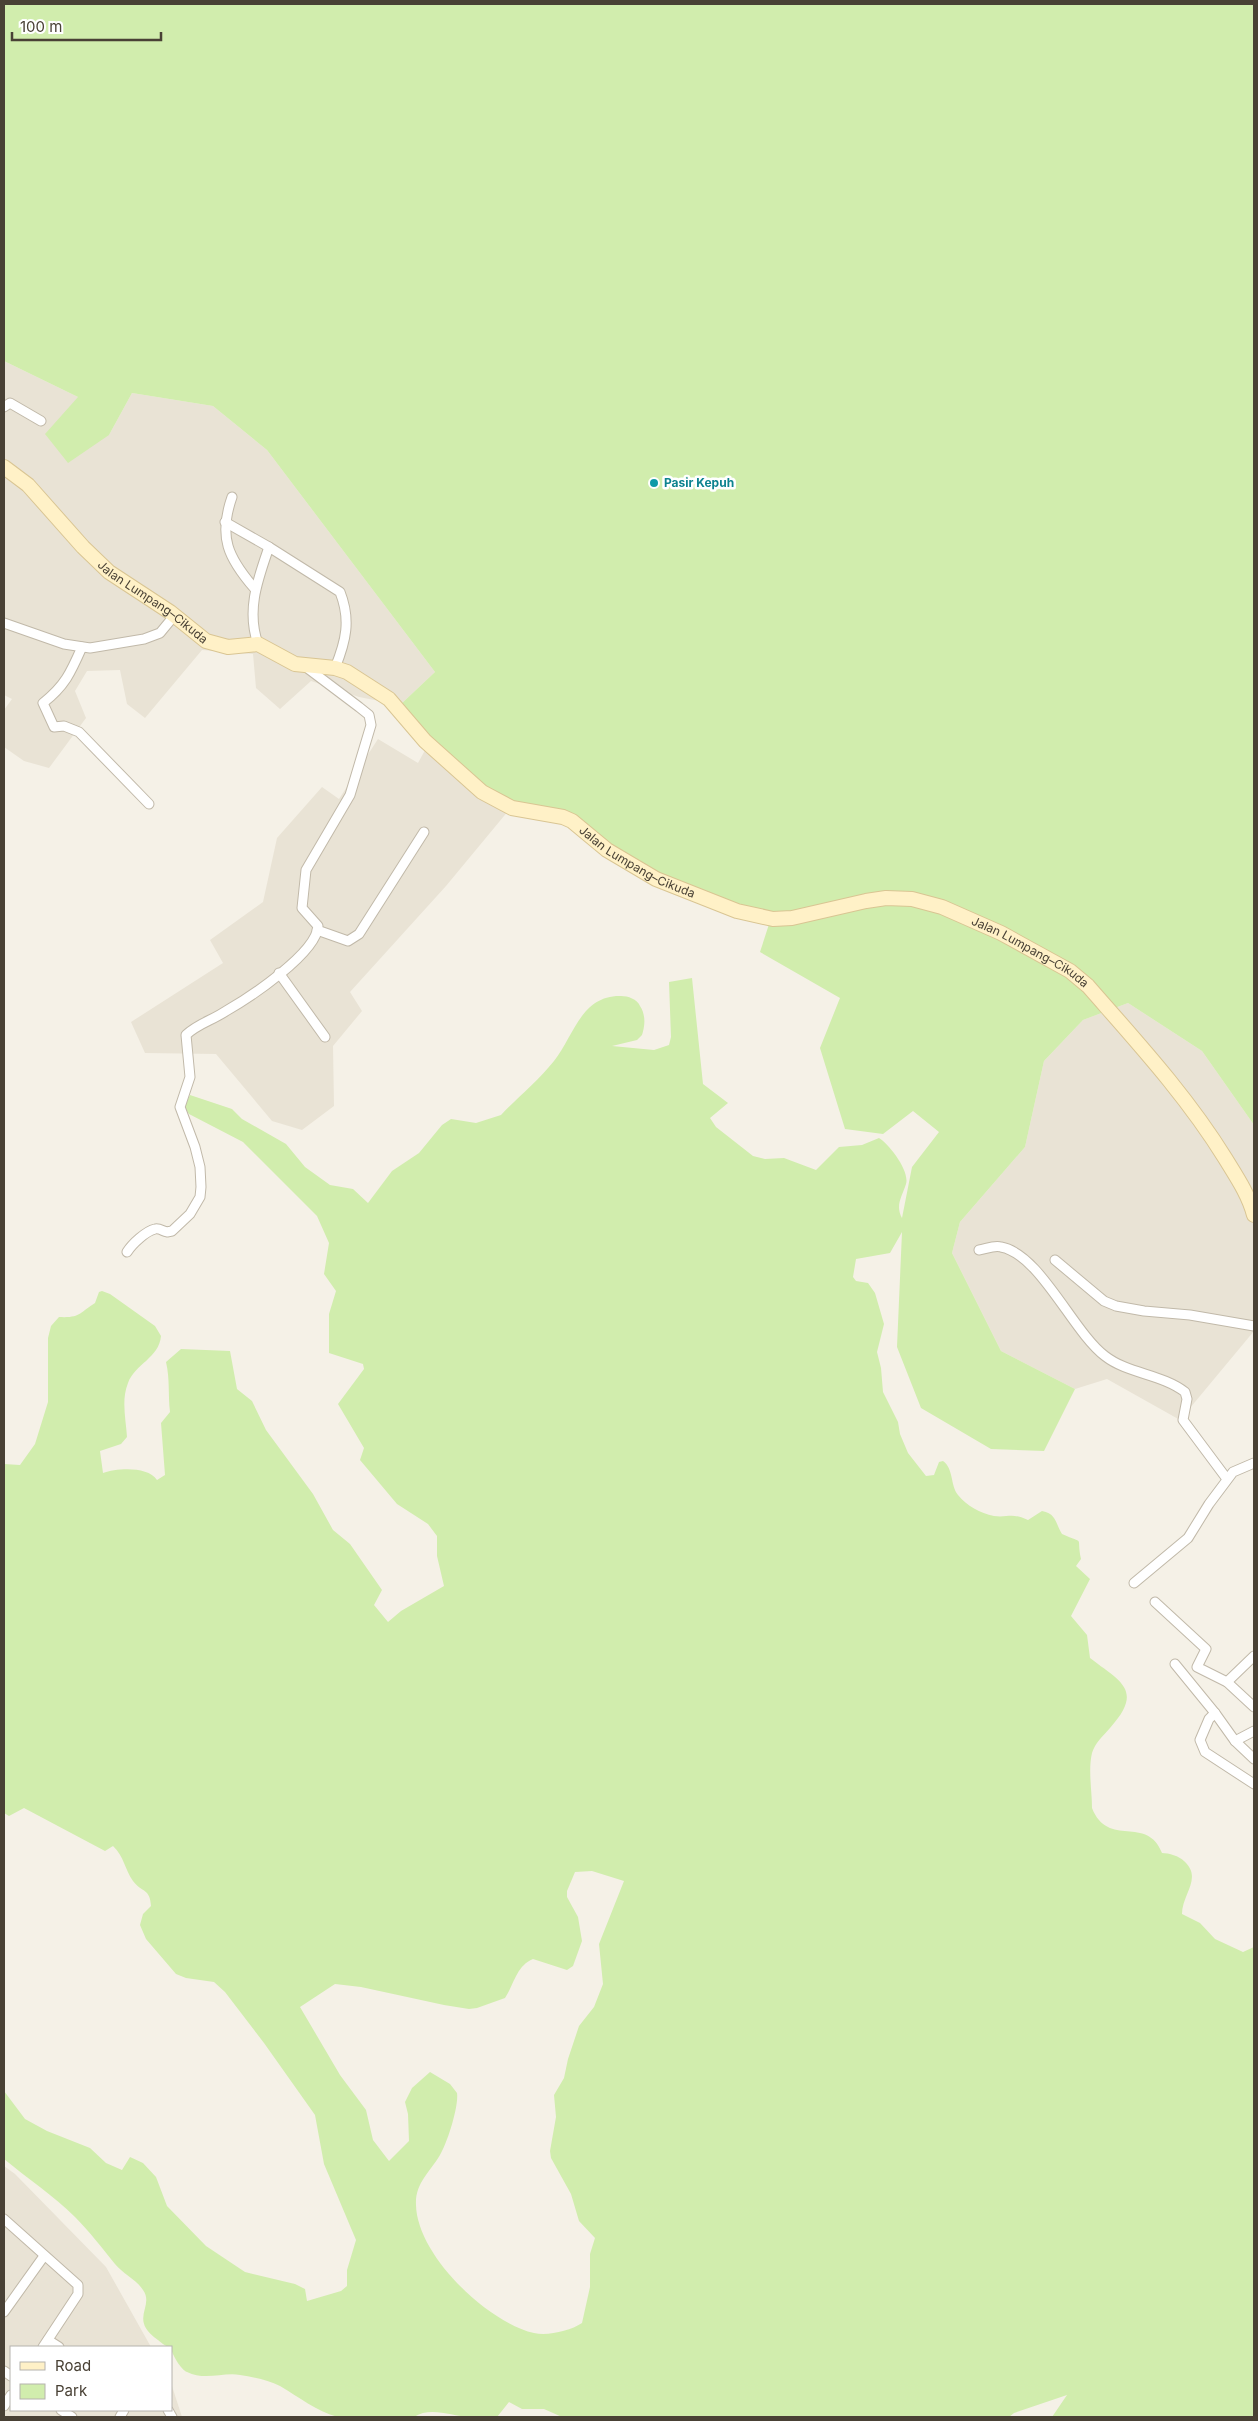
<svg xmlns="http://www.w3.org/2000/svg" width="1258" height="2421" viewBox="0 0 1258 2421" font-family="Inter,sans-serif">
<style>
.residential{fill:#e9e3d5}
.green{fill:#d1edad;fill-rule:evenodd}
.lines{fill:none;stroke-linecap:round;stroke-linejoin:round}
.street-casing{stroke:#c1b9a9;stroke-width:11}
.secondary-casing{stroke:#d9c593;stroke-width:16}
.street{stroke:#fff;stroke-width:9}
.secondary{stroke:#fff1c7;stroke-width:14}
.culture-dot{fill:#0f9aa8;stroke:#fff;stroke-width:2}
.labels{text-anchor:middle;stroke-width:5;stroke-linejoin:round;paint-order:stroke}
.culture-label{font-size:12px;font-weight:bold;fill:#0d838f;stroke:#fff;text-anchor:start}
.street-label{font-size:12px;fill:#494135;stroke:#fff}
</style>
<rect width="100%" height="100%" fill="#f5f1e7"/>
<g class="residential">
<polygon points="4,361 78,397 109,435 132,393 213,406 267,450 435,672 400,705 359,697 311,681 280,709 256,688 253,654 202,650 145,718 127,704 120,670 87,671 75,691 86,718 49,768 24,761 4,747 4,710 12,699 4,695"/>
<polygon points="378,739 418,763 430,741 497,795 514,804 446,886 350,992 362,1011 333,1046 334,1106 302,1130 272,1121 216,1054 145,1053 131,1022 223,963 210,940 263,902 277,838 322,787 339,799"/>
<polygon points="1128,1003 1202,1051 1254,1125 1254,1212 1251,1217 1254,1224 1254,1331 1180,1420 1107,1379 1075,1389 1001,1351 952,1253 960,1222 1025,1147 1044,1061 1083,1020"/>
<polygon points="4,2166 15,2174 106,2267 151,2347 11,2347 11,2410 171,2410 171,2383 182,2417 4,2417"/>
</g>
<path class="green" d="M4 4H1254V1125L1202 1051 1128 1003 1083 1020 1044 1061 1025 1147 960 1222 952 1253 1001 1351 1075 1389 1044 1451 991 1449 921 1408 897 1347 902 1232 890 1253 856 1259 853 1277 856 1281 868 1283 875 1293 884 1324 877 1352 881 1368 883 1392 898 1422 900 1434 908 1453 926 1476 934 1475 939 1462 943 1461C954 1469 950 1485 958 1495 967 1506 980 1513 994 1516 1008 1518 1011 1512 1028 1520L1042 1511C1057 1514 1055 1523 1062 1534 1086 1545 1076 1534 1081 1559L1076 1566 1090 1579 1071 1616 1087 1635 1090 1658C1121 1682 1144 1690 1110 1728 1103 1736 1095 1743 1092 1753 1088 1770 1092 1791 1092 1808 1108 1849 1147 1814 1162 1853 1169 1853 1179 1856 1184 1861 1203 1878 1182 1894 1182 1914L1200 1923 1215 1939 1243 1952 1254 1947V2417H1052L1067 2395 1014 2413 1009 2417H562L544 2409H522L509 2402 497 2417C488 2417 478 2418 469 2417 452 2416 430 2406 414 2417 395 2417 354 2421 338 2417 316 2411 299 2397 280 2386 268 2380 253 2377 240 2375 223 2372 205 2381 187 2372 181 2370 171 2353 171 2347 166 2347 163 2344 158 2340 128 2319 155 2307 143 2290 136 2279 123 2274 115 2264 102 2248 90 2232 75 2217 54 2196 27 2178 4 2159V2091L25 2119 47 2131 90 2148 106 2163 122 2170 130 2157 143 2163 156 2177 167 2206 206 2246 245 2272 295 2284 305 2289 307 2301 341 2291 347 2286V2270L356 2240 324 2164 315 2115 264 2043 225 1992 214 1982 186 1978 176 1974 146 1939 140 1925 143 1914 151 1906C150 1888 142 1893 133 1881 125 1870 124 1856 113 1846L105 1851 24 1808 9 1816 4 1813V1464L20 1465 35 1444 48 1402V1338L51 1326 59 1317C81 1318 79 1313 95 1303L99 1292 102 1291 110 1294 155 1326 161 1336C159 1358 135 1364 128 1383 121 1400 126 1420 127 1437L121 1444 100 1451 103 1473C117 1468 148 1466 157 1480L165 1475 161 1423 170 1412C168 1395 170 1379 166 1362L181 1349 230 1351 237 1389 252 1401 266 1430 313 1494 333 1530 350 1544 382 1590 374 1605 388 1622 401 1611 444 1586 437 1556V1536L428 1524 397 1504 360 1460 364 1448 338 1404 364 1369 363 1364 329 1353V1314L336 1291 324 1274 329 1243 317 1216 243 1142 189 1114 184 1107 190 1095 232 1109 242 1119 286 1144 305 1167 330 1185 353 1189 368 1203 392 1171 419 1153 442 1125 451 1119 476 1123 501 1115C518 1097 538 1081 554 1061 574 1036 581 995 621 996 628 996 637 999 640 1006 646 1015 645 1026 642 1035L637 1040 612 1046 654 1050 669 1045 671 1037 669 982 692 978 703 1084 728 1103 710 1118 716 1127 753 1156 765 1159 784 1158 816 1170 839 1147 862 1145 879 1138C889 1144 910 1171 906 1184 902 1197 895 1205 902 1218L912 1167 939 1132 913 1111 883 1134 845 1129 820 1048 840 998 760 952 771 918 711 900 602 845 572 819 514 804 497 795 430 741 400 705 435 672 267 450 213 406 132 393 109 435 68 463 45 434 78 397 4 361ZM592 1871 624 1881 599 1944 603 1984 594 2007 579 2026 568 2059 564 2078 554 2095 556 2117 550 2151 551 2158 571 2194 579 2221 595 2238 590 2254V2287L582 2323C570 2331 548 2336 534 2333 487 2322 417 2255 416 2205 415 2183 430 2172 440 2155 447 2144 459 2106 457 2093L450 2084 430 2072 412 2088 405 2102 408 2114 409 2141 389 2161 373 2140 366 2110 340 2075 300 2007 335 1984 361 1987 444 2005 469 2009 477 2008 505 1998C514 1985 516 1966 533 1959L567 1970 573 1966 582 1941 578 1917 567 1897V1891L575 1872Z"/>
<g class="lines">
<g class="street-casing">
<g id="street">
<polyline points="4,407 10,403 41,421"/>
<path d="M232 497C218 537 228 558 255 589"/>
<polyline points="225,522 269,547"/>
<polyline points="4,623 64,644 90,648 144,639 160,633 174,616"/>
<path d="M258 644C246 610 258 579 269 547L340 592C351 620 346 641 335 668"/>
<path d="M82 647C71 672 65 686 43 703L54 727 64 726 79 732 149 804"/>
<polyline points="317,930 348,941 359,934 424,832"/>
<polyline points="279,973 325,1037"/>
<path d="M979 1250C986 1249 994 1245 1001 1247 1040 1254 1073 1332 1105 1356 1128 1374 1162 1374 1185 1392L1187 1399 1183 1420 1227 1479"/>
<path d="M127 1252C132 1244 146 1231 155 1229 159 1228 163 1231 167 1232L172 1231 190 1214 200 1197 201 1187 200 1167 195 1147 180 1107 190 1077 186 1035C197 1024 213 1020 226 1011 249 998 317 953 318 926L302 908 306 870 350 795 371 725 369 715 359 707 306 667"/>
<polyline points="1055,1260 1104,1301 1116,1306 1144,1311 1190,1315 1254,1326"/>
<polyline points="1134,1583 1188,1538 1209,1504 1233,1472 1254,1463"/>
<polyline points="1155,1602 1206,1649 1197,1667 1227,1682 1254,1707"/>
<polyline points="1175,1664 1215,1713 1235,1741 1254,1759"/>
<polyline points="1227,1682 1254,1656"/>
<polyline points="1215,1713 1209,1719 1200,1740 1205,1752 1254,1784"/>
<polyline points="1235,1741 1254,1731"/>
<polyline points="4,2219 78,2285 78,2294 43,2347"/>
<polyline points="4,2312 44,2256"/>
<polyline points="48,2340 59,2347"/>
<polyline points="4,2371 11,2376"/>
<polyline points="4,2406 11,2395"/>
<polyline points="61,2410 72,2417"/>
<polyline points="168,2410 172,2417"/>
<polyline points="120,2417 124,2410"/>
</g>
</g>
<g class="secondary-casing">
<g id="secondary">
<path id="s1" d="M4 467 28 485 83 547 109 572 170 612 206 641 228 647 258 644 295 664 335 668 347 672 389 699 425 741 482 792 512 808 563 817 572 821 607 850 656 879 737 911 773 919 792 918 866 901 886 898 912 899 942 907 1001 933 1070 971 1088 986C1136 1041 1186 1095 1225 1158 1236 1176 1249 1195 1254 1215"/>
</g>
</g>
<use href="#street" class="street"/>
<use href="#secondary" class="secondary"/>
</g>
<circle class="culture-dot" cx="654" cy="483" r="5"/>
<g class="labels">
<g class="culture-label">
<text x="664" y="487">Pasir Kepuh</text>
</g>
<g class="street-label">
<text dy="4" stroke="none"><textPath href="#s1" startOffset="202">Jalan Lumpang–Cikuda</textPath></text>
<text dy="4" stroke="none"><textPath href="#s1" startOffset="771">Jalan Lumpang–Cikuda</textPath></text>
<text dy="4" stroke="none"><textPath href="#s1" startOffset="1191">Jalan Lumpang–Cikuda</textPath></text>
</g>
</g>
<rect width="1258" height="2421" fill="none" stroke="#494135" stroke-width="10"/>
<rect x="10" y="2346" width="162" height="65" fill="#ffffff" stroke="#b6b3ae"/>
<rect x="20" y="2362" width="25" height="8" fill="#fff1c7" stroke="#b6b3ae"/>
<text x="55" y="2371" font-size="15" fill="#494135">Road</text>
<rect x="20" y="2384" width="25" height="15" fill="#d1edad" stroke="#b6b3ae"/>
<text x="55" y="2396" font-size="15" fill="#494135">Park</text>
<path d="M12 32v8h149v-8" fill="none" stroke="#494135" stroke-width="2.5"/>
<text x="20" y="32" font-size="15" fill="#494135" stroke="#ffffff" stroke-width="4" paint-order="stroke">100 m</text>
</svg>
